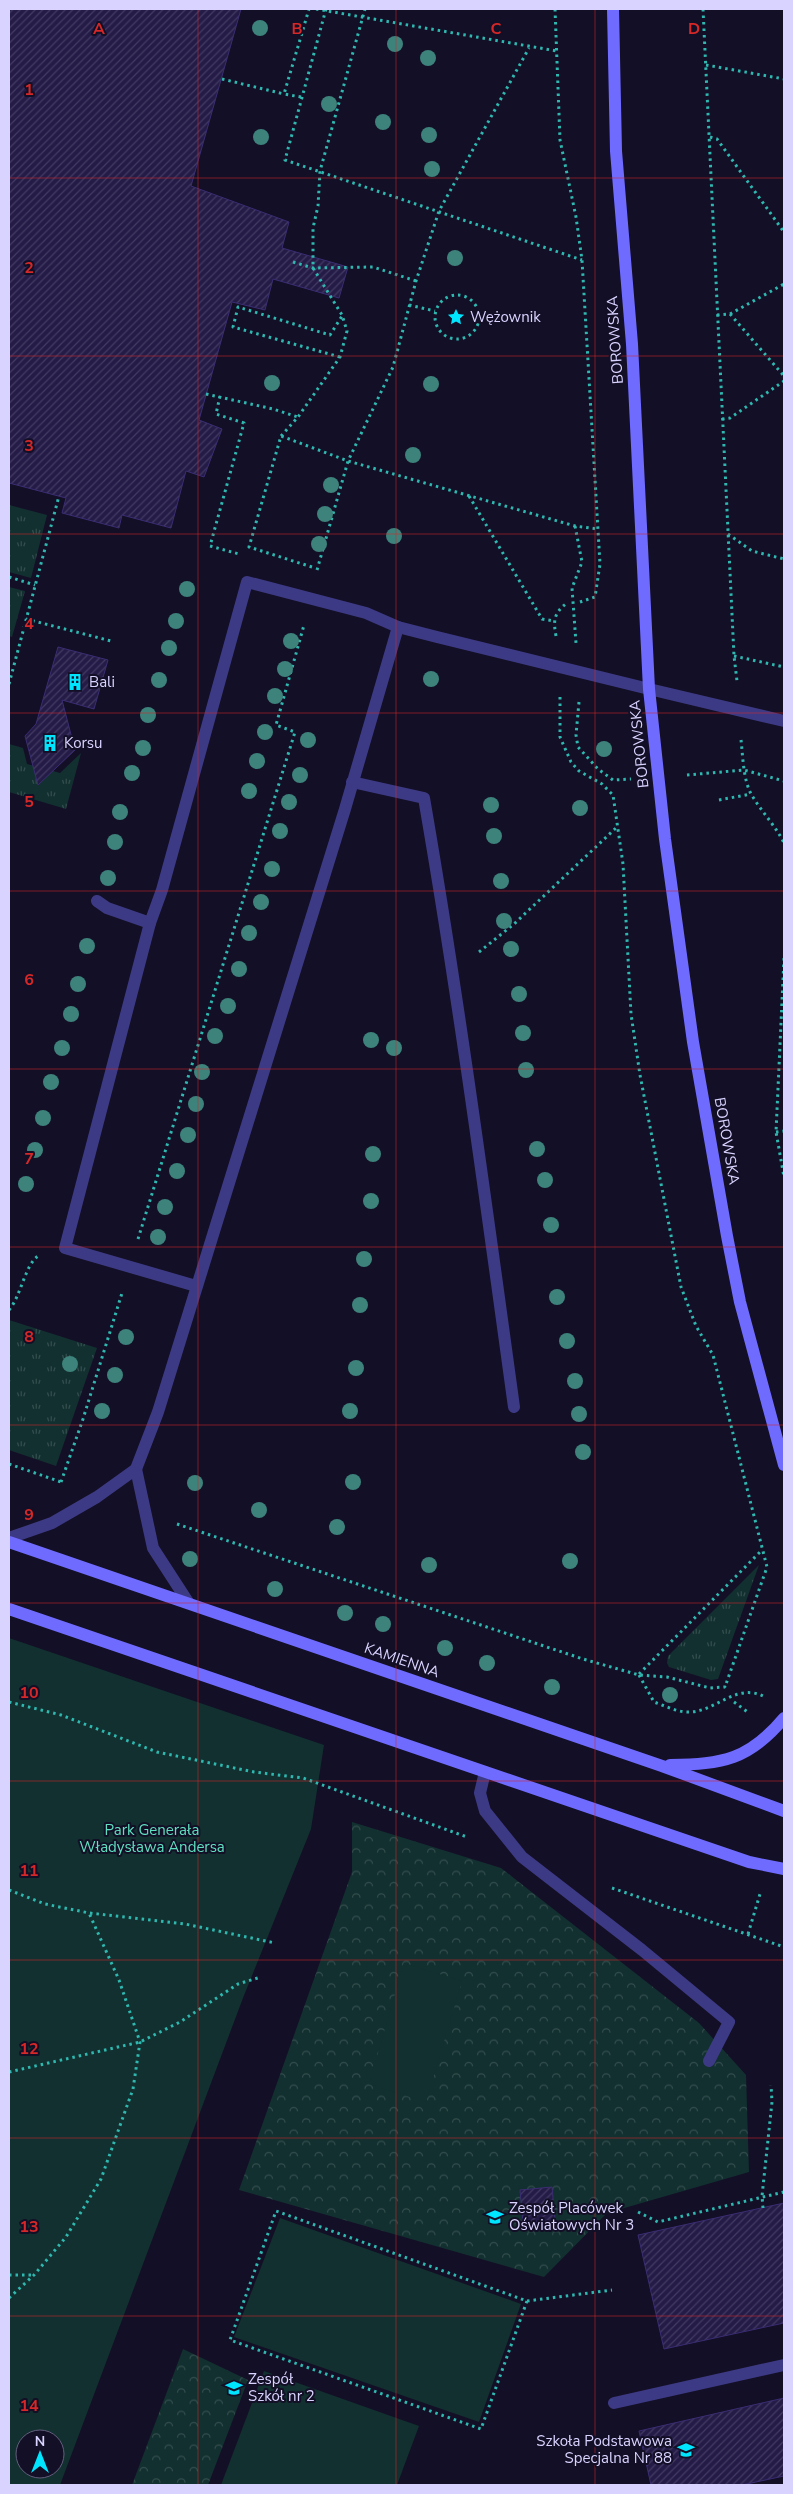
<svg xmlns="http://www.w3.org/2000/svg" width="793" height="2494" viewBox="0 0 793 2494" font-family="'Nunito Sans',sans-serif">
<style>
.grass{fill:url(#grass-tufts)}
.forest{fill:url(#forest-crowns)}
.park{fill:#12302f;fill-rule:evenodd}
.building{fill:url(#building-hatch);stroke:#3b2d73}
.lines{fill:none;stroke-linecap:round;stroke-linejoin:round}
.path{stroke:#2fb8b0;stroke-width:3;stroke-dasharray:2.5 4;stroke-linecap:butt}
.lane{stroke:#3d3a85;stroke-width:12}
.street{stroke:#3d3a85;stroke-width:12}
.secondary{stroke:#6f6bff;stroke-width:12}
.tree{fill:#3d827b}
.grid{fill:none;stroke:#d62828;stroke-width:1;stroke-opacity:0.55}
.labels{text-anchor:middle;stroke-width:4;stroke-linejoin:round;paint-order:stroke}
.poi-label{font-size:15px;fill:#d9d4ff;stroke:#130f26;text-anchor:start}
.street-label{font-size:15px;fill:#d9d4ff;stroke:#130f26}
.park-label{font-size:15px;fill:#5fe0c0;stroke:#130f26}
.grid-label{font-size:16px;text-anchor:middle;font-weight:bold;fill:#d62828;stroke:#130f26;stroke-width:4;stroke-linejoin:round;paint-order:stroke}
</style>
<defs>
<pattern id="grass-tufts" width="24" height="20" patternUnits="userSpaceOnUse" patternTransform="scale(1.25)"><rect width="24" height="20" fill="#12302f"/><path d="M3 7l-1-3M5 7V3M7 7l1-3M15 17l-1-3M17 17v-4M19 17l1-3" fill="none" stroke="#344d4e"/></pattern>
<pattern id="forest-crowns" width="20" height="18" patternUnits="userSpaceOnUse" patternTransform="scale(1.25)"><rect width="20" height="18" fill="#12302f"/><path d="M2 6a3 3 0 1 1 6 0M12 15a3 3 0 1 1 6 0" fill="none" stroke="#344d4e"/></pattern>
<pattern id="building-hatch" width="6" height="6" patternUnits="userSpaceOnUse" patternTransform="scale(1.25)"><rect width="6" height="6" fill="#241b47"/><path d="M-1 1l2-2M0 6l6-6M5 7l2-2" fill="none" stroke="#433b63"/></pattern>
</defs>
<rect width="100%" height="100%" fill="#130f26"/>
<g class="grass">
<polygon points="9,505 47,515 31,578 9,572"/>
<polygon points="9,587 25,591 12,637 9,636"/>
<polygon points="9,744 23,748 27,764 60,773 81,753 66,809 9,792"/>
<polygon points="9,1320 97,1348 56,1466 9,1450"/>
<polygon points="759,1565 718,1679 711,1680 669,1667 667,1663 668,1656"/>
</g>
<g class="forest">
<polygon points="352,1822 501,1868 699,2023 746,2075 749,2172 607,2213 544,2277 239,2190 352,1872"/>
<polygon points="183,2349 248,2380 208,2485 132,2485"/>
</g>
<g class="park">
<path d="M9 1638 324 1745 311 1829 243 1998 60 2485H9ZM25 2439H55V2469H25Z"/>
<polygon points="404,1963 462,1981 426,2102 369,2084"/>
<polygon points="280,2218 521,2304 479,2422 234,2337"/>
<polygon points="264,2371 419,2426 397,2485 221,2485"/>
</g>
<g class="building">
<polygon points="9,9 241,9 191,186 289,222 282,248 348,267 339,298 273,279 265,310 232,302 199,420 222,429 204,477 186,471 171,528 122,515 119,528 62,513 66,498 9,483"/>
<polygon points="58,647 108,660 94,709 62,700 75,750 38,785 25,736 36,724"/>
<polygon points="552,2187 555,2220 523,2223 520,2190"/>
<polygon points="784,2203 784,2323 664,2349 638,2235"/>
<polygon points="784,2398 784,2476 742,2485 651,2485 639,2431"/>
</g>
<g class="lines">
<g class="path">
<polyline points="316,9 557,51"/>
<polyline points="326,9 285,160 582,260"/>
<polyline points="555,9 560,140 576,217 582,260 600,564 595,597 580,602"/>
<polyline points="703,9 734,656 737,681"/>
<polyline points="706,65 784,79"/>
<polyline points="222,79 284,94"/>
<polyline points="301,97 284,94 309,9"/>
<polyline points="710,137 717,139 784,232"/>
<polyline points="293,262 313,268 373,267 416,281"/>
<circle cx="457" cy="317" r="22"/>
<polyline points="409,305 435,311"/>
<polyline points="730,314 784,376"/>
<polyline points="717,315 730,314 784,284"/>
<polyline points="340,357 233,327 238,307 330,335 342,316"/>
<polyline points="206,394 273,409 298,417"/>
<polyline points="220,396 216,414 244,423 210,546 239,554"/>
<polyline points="722,419 730,418 784,381"/>
<polyline points="281,436 298,417 340,357 347,331 342,315 313,268 313,228 318,206 320,171 365,9"/>
<polyline points="469,496 542,619 554,621"/>
<polyline points="575,526 582,562 572,588 576,643"/>
<polyline points="728,534 752,551 784,559"/>
<polyline points="312,567 249,547 281,436 348,461 575,526 598,529"/>
<polyline points="317,570 348,461 393,367 416,281 439,211 529,48"/>
<polyline points="9,577 35,585"/>
<polyline points="26,619 111,641"/>
<path d="M556 636C553 620 554 613 567 603"/>
<polyline points="734,656 784,667"/>
<polyline points="9,684 59,496"/>
<polyline points="560,697 560,737 571,762 579,771 602,784 613,795 623,864 631,1014 640,1075 681,1287 696,1326 713,1355 767,1567 725,1687"/>
<polyline points="579,702 576,735 578,747 598,769 613,780 631,779"/>
<path d="M741 740C743 757 743 778 751 794 761 811 775 825 784 843"/>
<polyline points="687,775 744,770 784,781"/>
<polyline points="719,800 751,794"/>
<polyline points="479,952 514,924 617,827"/>
<polyline points="784,958 776,1132 784,1177"/>
<polyline points="776,1132 784,1131"/>
<polyline points="138,1239 295,732 276,725 304,625"/>
<path d="M9 1310C21 1296 25 1265 38 1256"/>
<polyline points="9,1464 61,1482"/>
<polyline points="61,1482 83,1419 122,1293"/>
<polyline points="177,1524 583,1659 639,1675 667,1677 710,1688 725,1687 728,1689"/>
<polyline points="639,1674 762,1550"/>
<path d="M639 1675 654 1702C666 1706 678 1713 691 1712 718 1710 737 1682 765 1697"/>
<polyline points="9,1702 61,1715 157,1752 254,1772 303,1778 467,1837"/>
<polyline points="734,1702 749,1713"/>
<polyline points="612,1888 784,1947"/>
<polyline points="9,1890 45,1904 89,1913 185,1924 275,1943"/>
<polyline points="748,1934 760,1894"/>
<polyline points="9,2072 140,2042 180,2022 238,1984 261,1977"/>
<polyline points="763,2208 762,2196 772,2102 771,2085"/>
<polyline points="638,2212 658,2222 784,2192"/>
<polyline points="9,2275 33,2275"/>
<polyline points="9,2298 34,2275 66,2237 101,2179 133,2089 140,2042 119,1980 89,1913"/>
<polyline points="527,2301 481,2429 230,2340 276,2211 527,2301 612,2290"/>
</g>
<g class="lane">
<path d="M352 782 424 798C459 1000 486 1204 514 1407"/>
<polyline points="97,901 107,908 150,923"/>
<polyline points="196,1286 65,1248 150,923 162,890 247,582 366,613 398,627 437,637 649,689"/>
<polyline points="136,1469 158,1412 345,809 398,627"/>
<polyline points="9,1538 52,1523 97,1497 136,1469 153,1548 188,1602"/>
<polyline points="485,1772 480,1793 485,1811 522,1857 642,1950 729,2022 709,2061"/>
<polyline points="614,2403 784,2365"/>
</g>
<polyline class="street" points="649,689 784,721"/>
<g class="secondary">
<polyline points="613,9 616,151 632,344 649,689 665,839 693,1042 727,1236 740,1302 784,1465"/>
<polyline points="9,1542 662,1766 784,1811"/>
<polyline points="9,1609 749,1862 784,1869"/>
<path d="M670 1765C723 1764 749 1760 784 1718"/>
</g>
</g>
<g class="tree">
<circle cx="260" cy="28" r="8"/>
<circle cx="395" cy="44" r="8"/>
<circle cx="428" cy="58" r="8"/>
<circle cx="329" cy="104" r="8"/>
<circle cx="383" cy="122" r="8"/>
<circle cx="429" cy="135" r="8"/>
<circle cx="261" cy="137" r="8"/>
<circle cx="432" cy="169" r="8"/>
<circle cx="455" cy="258" r="8"/>
<circle cx="272" cy="383" r="8"/>
<circle cx="431" cy="384" r="8"/>
<circle cx="413" cy="455" r="8"/>
<circle cx="331" cy="485" r="8"/>
<circle cx="325" cy="514" r="8"/>
<circle cx="394" cy="536" r="8"/>
<circle cx="319" cy="544" r="8"/>
<circle cx="187" cy="589" r="8"/>
<circle cx="176" cy="621" r="8"/>
<circle cx="291" cy="641" r="8"/>
<circle cx="169" cy="648" r="8"/>
<circle cx="285" cy="669" r="8"/>
<circle cx="431" cy="679" r="8"/>
<circle cx="159" cy="680" r="8"/>
<circle cx="275" cy="696" r="8"/>
<circle cx="148" cy="715" r="8"/>
<circle cx="265" cy="732" r="8"/>
<circle cx="308" cy="740" r="8"/>
<circle cx="143" cy="748" r="8"/>
<circle cx="604" cy="749" r="8"/>
<circle cx="257" cy="761" r="8"/>
<circle cx="132" cy="773" r="8"/>
<circle cx="300" cy="775" r="8"/>
<circle cx="249" cy="791" r="8"/>
<circle cx="289" cy="802" r="8"/>
<circle cx="491" cy="805" r="8"/>
<circle cx="580" cy="808" r="8"/>
<circle cx="120" cy="812" r="8"/>
<circle cx="280" cy="831" r="8"/>
<circle cx="494" cy="836" r="8"/>
<circle cx="115" cy="842" r="8"/>
<circle cx="272" cy="869" r="8"/>
<circle cx="108" cy="878" r="8"/>
<circle cx="501" cy="881" r="8"/>
<circle cx="261" cy="902" r="8"/>
<circle cx="504" cy="921" r="8"/>
<circle cx="249" cy="933" r="8"/>
<circle cx="87" cy="946" r="8"/>
<circle cx="511" cy="949" r="8"/>
<circle cx="239" cy="969" r="8"/>
<circle cx="78" cy="984" r="8"/>
<circle cx="519" cy="994" r="8"/>
<circle cx="228" cy="1006" r="8"/>
<circle cx="71" cy="1014" r="8"/>
<circle cx="523" cy="1033" r="8"/>
<circle cx="215" cy="1036" r="8"/>
<circle cx="371" cy="1040" r="8"/>
<circle cx="62" cy="1048" r="8"/>
<circle cx="394" cy="1048" r="8"/>
<circle cx="526" cy="1070" r="8"/>
<circle cx="202" cy="1072" r="8"/>
<circle cx="51" cy="1082" r="8"/>
<circle cx="196" cy="1104" r="8"/>
<circle cx="43" cy="1118" r="8"/>
<circle cx="188" cy="1135" r="8"/>
<circle cx="537" cy="1149" r="8"/>
<circle cx="35" cy="1150" r="8"/>
<circle cx="373" cy="1154" r="8"/>
<circle cx="177" cy="1171" r="8"/>
<circle cx="545" cy="1180" r="8"/>
<circle cx="26" cy="1184" r="8"/>
<circle cx="371" cy="1201" r="8"/>
<circle cx="165" cy="1207" r="8"/>
<circle cx="551" cy="1225" r="8"/>
<circle cx="158" cy="1237" r="8"/>
<circle cx="364" cy="1259" r="8"/>
<circle cx="557" cy="1297" r="8"/>
<circle cx="360" cy="1305" r="8"/>
<circle cx="126" cy="1337" r="8"/>
<circle cx="567" cy="1341" r="8"/>
<circle cx="70" cy="1364" r="8"/>
<circle cx="356" cy="1368" r="8"/>
<circle cx="115" cy="1375" r="8"/>
<circle cx="575" cy="1381" r="8"/>
<circle cx="102" cy="1411" r="8"/>
<circle cx="350" cy="1411" r="8"/>
<circle cx="579" cy="1414" r="8"/>
<circle cx="583" cy="1452" r="8"/>
<circle cx="353" cy="1482" r="8"/>
<circle cx="195" cy="1483" r="8"/>
<circle cx="259" cy="1510" r="8"/>
<circle cx="337" cy="1527" r="8"/>
<circle cx="190" cy="1559" r="8"/>
<circle cx="570" cy="1561" r="8"/>
<circle cx="429" cy="1565" r="8"/>
<circle cx="275" cy="1589" r="8"/>
<circle cx="345" cy="1613" r="8"/>
<circle cx="383" cy="1624" r="8"/>
<circle cx="445" cy="1648" r="8"/>
<circle cx="487" cy="1663" r="8"/>
<circle cx="552" cy="1687" r="8"/>
<circle cx="670" cy="1695" r="8"/>
</g>
<path class="grid" d="M198 9V2485M396 9V2485M595 9V2485M9 178H784M9 356H784M9 534H784M9 713H784M9 891H784M9 1069H784M9 1247H784M9 1425H784M9 1603H784M9 1781H784M9 1960H784M9 2138H784M9 2316H784"/>
<defs>
<g id="sight-bare" transform="scale(1.35)"><path d="M0-6L1.8-2.2L6-1.7L2.9 1.2L3.7 5.4L0 3.3L-3.7 5.4L-2.9 1.2L-6-1.7L-1.8-2.2Z" fill="#00e5ff" stroke="#130f26" stroke-width="2.5" paint-order="stroke"/></g>
<g id="building-bare" transform="scale(1.35)"><path d="M-4-6H4V6H1V3H-1V6H-4ZM-2.5-4.3h1.7v1.8h-1.7ZM.8-4.3h1.7v1.8H.8ZM-2.5-1h1.7V.8h-1.7ZM.8-1h1.7V.8H.8Z" fill="#00e5ff" stroke="#130f26" stroke-width="2.5" paint-order="stroke"/></g>
<g id="school-bare" transform="scale(1.35)"><path d="M0-5L7-2L0 1L-7-2ZM-4 1L0 2.5L4 1V4Q0 6-4 4Z" fill="#00e5ff" stroke="#130f26" stroke-width="2.5" paint-order="stroke"/></g>
</defs>
<g fill-rule="evenodd">
<use href="#sight-bare" x="456" y="317"/>
<use href="#building-bare" x="75" y="682"/>
<use href="#building-bare" x="50" y="743"/>
<use href="#school-bare" x="495" y="2217"/>
<use href="#school-bare" x="234" y="2388"/>
<use href="#school-bare" x="686" y="2450"/>
</g>
<g class="labels">
<g class="poi-label">
<text x="470" y="322">Wężownik</text>
<text x="89" y="687">Bali</text>
<text x="64" y="748">Korsu</text>
<text x="509" y="2213">Zespół Placówek<tspan x="509" dy="17">Oświatowych Nr 3</tspan></text>
<text x="248" y="2384">Zespół<tspan x="248" dy="17">Szkół nr 2</tspan></text>
<text x="672" y="2446" text-anchor="end">Szkoła Podstawowa<tspan x="672" dy="17">Specjalna Nr 88</tspan></text>
</g>
<g class="street-label">
<text transform="translate(615 340) rotate(-94)" y="5">BOROWSKA</text>
<text transform="translate(639 744) rotate(-96)" y="5">BOROWSKA</text>
<text transform="translate(727 1141) rotate(80)" y="5">BOROWSKA</text>
<text transform="translate(402 1660) rotate(19)" y="5">KAMIENNA</text>
</g>
<g class="park-label">
<text x="152" y="1835">Park Generała<tspan x="152" dy="17">Władysława Andersa</tspan></text>
</g>
</g>
<g class="grid-label">
<text x="99" y="34">A</text>
<text x="297" y="34">B</text>
<text x="496" y="34">C</text>
<text x="694" y="34">D</text>
<text x="29" y="95">1</text>
<text x="29" y="273">2</text>
<text x="29" y="451">3</text>
<text x="29" y="629">4</text>
<text x="29" y="807">5</text>
<text x="29" y="985">6</text>
<text x="29" y="1164">7</text>
<text x="29" y="1342">8</text>
<text x="29" y="1520">9</text>
<text x="29" y="1698">10</text>
<text x="29" y="1876">11</text>
<text x="29" y="2054">12</text>
<text x="29" y="2232">13</text>
<text x="29" y="2411">14</text>
</g>
<rect width="793" height="2494" fill="none" stroke="#d9d4ff" stroke-width="20"/>
<g transform="translate(40 2454)"><circle r="24" fill="#130f26" stroke="#625e7d"/>
<path d="M0-4L9 19L0 12L-9 19Z" fill="#00e5ff"/>
<text y="-8" font-size="14" font-weight="bold" text-anchor="middle" fill="#d9d4ff">N</text>
</g>
</svg>
